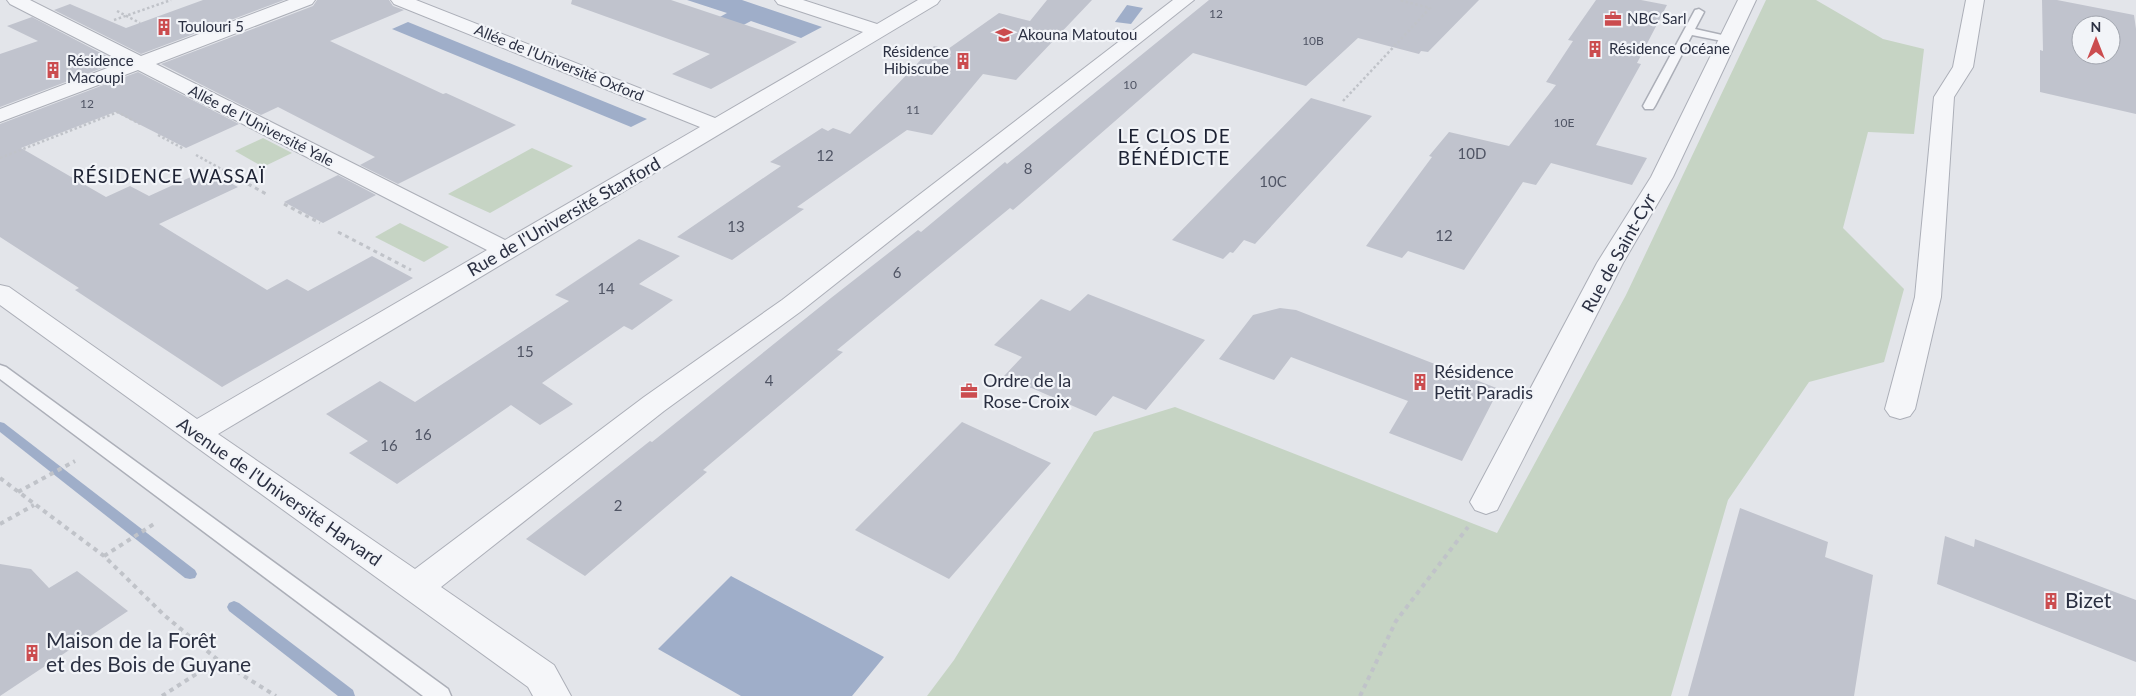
<svg xmlns="http://www.w3.org/2000/svg" width="2136" height="696" viewBox="0 0 2136 696" font-family="Lato,sans-serif">
<style>
.green{fill:#c6d4c4}
.water{fill:#9faec9}
.lines{fill:none;stroke-linecap:round;stroke-linejoin:round}
.stream{fill:#9faec9;fill-rule:evenodd}
.building{fill:#c0c3cd;fill-rule:evenodd}
.lane-casing{stroke:#acafb8;stroke-width:3}
.street-casing{stroke:#acafb8;stroke-width:2}
.path-far2{stroke:#c0c3c9;stroke-width:2.5;stroke-dasharray:2.5 2.5;stroke-linecap:butt}
.path-far1{stroke:#c0c3c9;stroke-width:3;stroke-dasharray:4 4;stroke-linecap:butt}
.path{stroke:#c0c3c9;stroke-width:4;stroke-dasharray:4.5 4.5;stroke-linecap:butt}
.lane{fill:#f5f6f9;fill-rule:evenodd}
.street{fill:#f5f6f9;fill-rule:evenodd}
.labels{text-anchor:middle;stroke-width:4.5;stroke-linejoin:round;paint-order:stroke}
.far-number-label{font-size:12px;fill:#505565}
.far-poi-label{font-size:15px;fill:#2b3042;stroke:#f2f4f8;text-anchor:start}
.far-street-label{font-size:15px;fill:#2b3042;stroke:#f2f4f8}
.number-label{font-size:15px;fill:#505565}
.street-label{font-size:18px;fill:#2b3042;stroke:#f2f4f8}
.poi-label{font-size:18px;fill:#2b3042;stroke:#f2f4f8;text-anchor:start}
.neighbourhood-label{font-size:19px;letter-spacing:1px;fill:#1d2233;stroke:#f2f4f8}
.near-poi-label{font-size:21px;fill:#2b3042;stroke:#f2f4f8;text-anchor:start}
</style>
<rect width="100%" height="100%" fill="#e3e5ea"/>
<g class="green">
<polygon points="1766,0 1816,0 1883,39 1924,49 1914,134 1868,132 1843,228 1904,289 1884,362 1809,382 1728,500 1671,696 927,696 954,660 1094,432 1175,407 1497,533 1626,295"/>
<polygon points="263,138 292,153 263,167 235,151"/>
<polygon points="532,148 573,166 490,213 448,194"/>
<polygon points="400,223 449,247 424,262 375,237"/>
</g>
<g class="water">
<polygon points="687,0 742,0 822,27 801,38 751,21 732,31 709,23 727,13"/>
<polygon points="1127,5 1143,8 1131,24 1115,22"/>
<polygon points="408,22 647,119 631,127 392,29"/>
<polygon points="731,576 884,657 852,696 741,696 658,649"/>
</g>
<g class="lines">
<g class="stream">
<polygon points="0,422 4,423 195,570 197,574 195,578 190,579 185,578 0,432"/>
<polygon points="234,601 239,603 353,690 355,696 338,696 229,611 227,607 229,603"/>
</g>
</g>
<g class="building">
<polygon points="203,0 284,0 141,54 54,10 70,4 126,28"/>
<polygon points="317,0 389,0 393,6 404,10 330,41 443,94 446,93 516,125 398,184 360,165 375,157 278,107 261,115 161,64 313,6"/>
<polygon points="572,0 671,0 797,42 711,89 672,74 710,54 571,4"/>
<polygon points="1047,0 1092,0 1016,80 983,74 932,135 907,130 797,207 804,209 732,260 677,237 781,166 770,162 822,128 828,131 833,128 850,134 934,46 948,49 999,13 1030,21"/>
<polygon points="1209,0 1479,0 1428,52 1421,51 1419,54 1358,38 1306,86 1193,53 1013,210 1010,208 837,350 843,352 703,470 707,472 585,576 526,539 650,441 652,442 831,298 918,230 921,232 1005,162 1007,164"/>
<polygon points="1596,0 1641,0 1667,5 1637,63 1641,64 1596,145 1647,158 1632,185 1551,163 1536,185 1523,182 1464,270 1408,251 1402,258 1366,246 1432,157 1429,156 1449,132 1509,146 1556,85 1546,82 1573,41 1568,40"/>
<path d="M2042 0H2057L2134 15 2136 29V114L2040 92V50L2043 51ZM2081 25H2111V55H2081Z"/>
<polygon points="32,17 118,62 0,107 0,54 38,41 7,26"/>
<polygon points="138,72 239,124 186,148 115,112 21,148 106,197 130,186 149,196 206,170 238,187 159,224 267,290 287,279 308,291 372,256 413,278 222,387 75,290 79,288 0,237 0,124"/>
<polygon points="1311,98 1372,116 1255,244 1244,240 1233,253 1230,252 1223,259 1172,240"/>
<polygon points="338,175 376,195 323,223 284,202"/>
<polygon points="639,239 680,256 639,284 673,300 632,330 624,326 542,383 573,404 540,425 511,405 397,484 349,453 368,441 326,414 380,381 415,402 569,301 555,295"/>
<polygon points="1088,294 1205,340 1146,410 1113,396 1096,416 1004,376 1022,357 994,345 1041,299 1070,311"/>
<polygon points="1280,308 1296,310 1499,389 1462,461 1389,433 1408,401 1291,357 1274,380 1219,359 1253,315"/>
<polygon points="962,422 1051,463 949,579 855,530"/>
<polygon points="1740,508 1828,542 1825,557 1873,575 1854,696 1688,696"/>
<polygon points="1945,536 1974,547 1975,539 2136,600 2136,662 1937,584"/>
<polygon points="0,564 31,569 49,588 77,571 128,611 0,696"/>
</g>
<g class="lines">
<g class="lane-casing">
<g id="lane">
<polygon points="1699,9 1704,12 1695,29 1731,37 1733,39 1727,42 1692,35 1655,106 1653,109 1645,109 1643,106 1695,10"/>
<polygon points="0,365 6,367 448,689 451,696 423,696 0,379"/>
</g>
</g>
<g class="street-casing">
<g id="street">
<polygon points="7,0 30,0 141,56 289,0 315,0 312,4 156,64 505,240 700,127 394,4 391,0 416,0 715,118 863,32 778,4 775,0 803,0 877,24 918,0 940,0 937,4 218,434 415,569 644,397 782,300 1173,0 1194,0 800,312 664,411 441,587 554,665 571,696 533,696 528,687 0,305 0,285 9,287 197,419 487,250 138,70 0,122 0,109 123,62 10,4"/>
<polygon points="1738,0 1756,0 1673,177 1623,263 1497,510 1486,514 1475,510 1470,502 1597,263 1651,177"/>
<polygon points="1966,0 1984,0 1973,67 1954,97 1941,297 1915,409 1910,416 1900,419 1890,416 1885,409 1915,297 1934,97 1953,67"/>
</g>
</g>
<g class="path-far2">
<polyline points="117,11 140,23"/>
<polyline points="114,20 171,0"/>
<polyline points="1343,101 1430,8 1399,0"/>
<polyline points="158,135 184,149"/>
<polyline points="196,155 243,181"/>
<polyline points="0,158 118,112 140,124"/>
</g>
<g class="path-far1">
<polyline points="241,180 268,195"/>
<polyline points="284,204 320,223"/>
<polyline points="338,232 411,270"/>
</g>
<g class="path">
<polyline points="0,478 104,556 164,615 218,660 276,696"/>
<polyline points="18,492 75,461"/>
<polyline points="0,524 34,505"/>
<polyline points="104,556 157,522"/>
<polyline points="162,696 218,660"/>
<polyline points="1360,696 1396,621 1468,527"/>
</g>
<use href="#lane" class="lane"/>
<use href="#street" class="street"/>
</g>
<defs>
<g id="office-bare" transform="scale(1.35)"><path d="M-6-3h4V-5.5h4V-3h4V5H-6ZM-1-4.5V-3h2v-1.5ZM-6 0V1H6V0Z" fill="#cb4c4f" stroke="#f2f4f8" stroke-width="2.5" paint-order="stroke"/></g>
<g id="building-bare" transform="scale(1.35)"><path d="M-4-6H4V6H1V3H-1V6H-4ZM-2.5-4.3h1.7v1.8h-1.7ZM.8-4.3h1.7v1.8H.8ZM-2.5-1h1.7V.8h-1.7ZM.8-1h1.7V.8H.8Z" fill="#cb4c4f" stroke="#f2f4f8" stroke-width="2.5" paint-order="stroke"/></g>
<g id="school-bare" transform="scale(1.35)"><path d="M0-5L7-2L0 1L-7-2ZM-4 1L0 2.5L4 1V4Q0 6-4 4Z" fill="#cb4c4f" stroke="#f2f4f8" stroke-width="2.5" paint-order="stroke"/></g>
</defs>
<g fill-rule="evenodd">
<use href="#office-bare" x="1613" y="19"/>
<use href="#building-bare" x="164" y="27"/>
<use href="#school-bare" x="1004" y="35"/>
<use href="#building-bare" x="1595" y="49"/>
<use href="#building-bare" x="963" y="61"/>
<use href="#building-bare" x="53" y="70"/>
<use href="#building-bare" x="1420" y="382"/>
<use href="#office-bare" x="969" y="391"/>
<use href="#building-bare" x="2051" y="601"/>
<use href="#building-bare" x="32" y="653"/>
</g>
<g class="labels">
<g class="far-number-label">
<text x="1216" y="18">12</text>
<text x="1313" y="45">10B</text>
<text x="1130" y="89">10</text>
<text x="87" y="108">12</text>
<text x="913" y="114">11</text>
<text x="1564" y="127">10E</text>
</g>
<g class="far-poi-label">
<text x="1627" y="24">NBC Sarl</text>
<text x="178" y="32">Toulouri 5</text>
<text x="1018" y="40">Akouna Matoutou</text>
<text x="1609" y="54">Résidence Océane</text>
<text x="949" y="57" text-anchor="end">Résidence<tspan x="949" dy="17">Hibiscube</tspan></text>
<text x="67" y="66">Résidence<tspan x="67" dy="17">Macoupi</tspan></text>
</g>
<g class="far-street-label">
<text transform="translate(559 63) rotate(22)" y="5">Allée de l'Université Oxford</text>
<text transform="translate(261 126) rotate(27)" y="5">Allée de l'Université Yale</text>
</g>
<g class="number-label">
<text x="1472" y="159">10D</text>
<text x="825" y="161">12</text>
<text x="1028" y="174">8</text>
<text x="1273" y="187">10C</text>
<text x="736" y="232">13</text>
<text x="1444" y="241">12</text>
<text x="897" y="278">6</text>
<text x="606" y="294">14</text>
<text x="525" y="357">15</text>
<text x="769" y="386">4</text>
<text x="423" y="440">16</text>
<text x="389" y="451">16</text>
<text x="618" y="511">2</text>
</g>
<g class="street-label">
<text transform="translate(564 217) rotate(-30)" y="6">Rue de l'Université Stanford</text>
<text transform="translate(1619 253) rotate(-61)" y="6">Rue de Saint-Cyr</text>
<text transform="translate(279 492) rotate(35)" y="6">Avenue de l'Université Harvard</text>
</g>
<g class="poi-label">
<text x="1434" y="378">Résidence<tspan x="1434" dy="21">Petit Paradis</tspan></text>
<text x="983" y="387">Ordre de la<tspan x="983" dy="21">Rose-Croix</tspan></text>
</g>
<g class="neighbourhood-label">
<text x="1174" y="143">LE CLOS DE<tspan x="1174" dy="22">BÉNÉDICTE</tspan></text>
<text x="169" y="183">RÉSIDENCE WASSAÏ</text>
</g>
<g class="near-poi-label">
<text x="2065" y="608">Bizet</text>
<text x="46" y="648">Maison de la Forêt<tspan x="46" dy="24">et des Bois de Guyane</tspan></text>
</g>
</g>
<g transform="translate(2096 40)"><circle r="24" fill="#f2f4f8" stroke="#a2a6af"/>
<path d="M0-4L9 19L0 12L-9 19Z" fill="#cb4c4f"/>
<text y="-8" font-size="14" font-weight="bold" text-anchor="middle" fill="#2b3042">N</text>
</g>
</svg>
